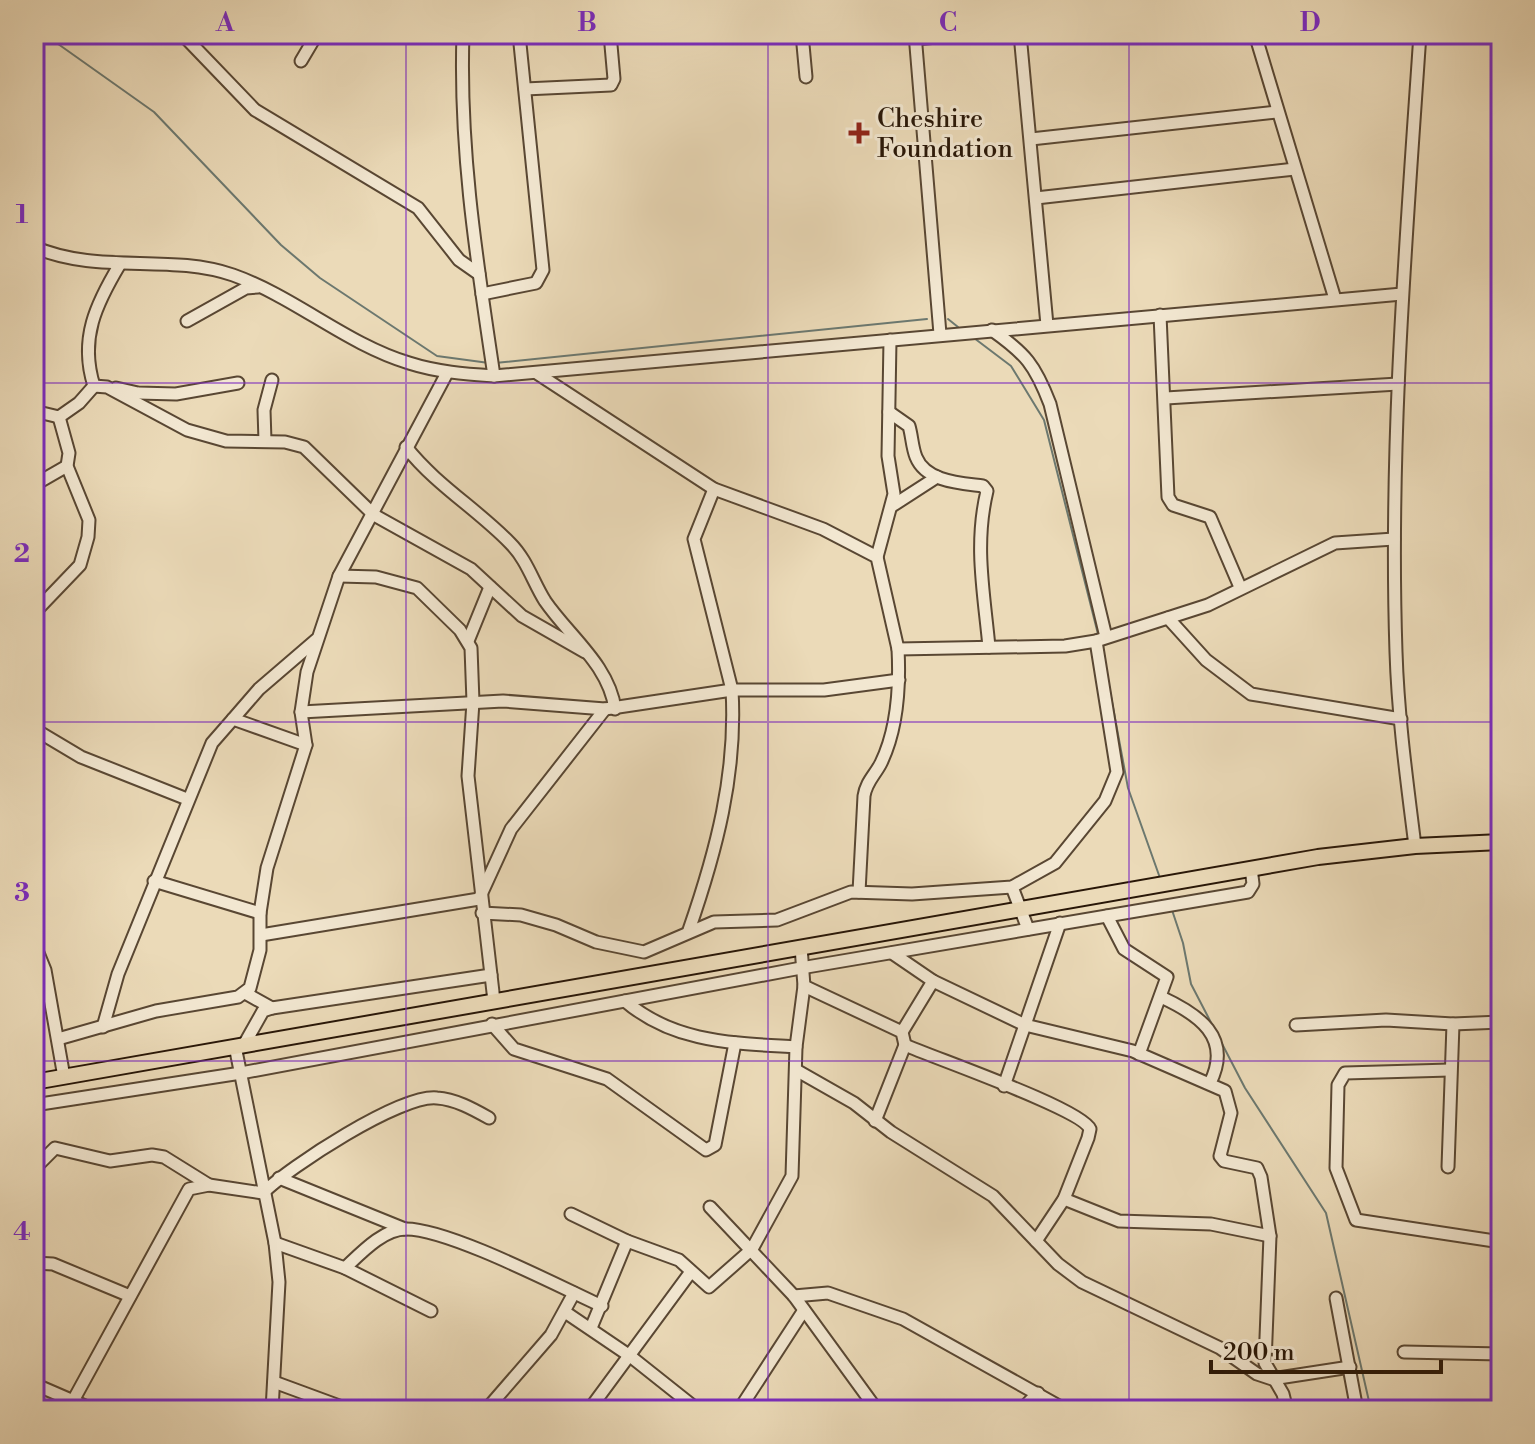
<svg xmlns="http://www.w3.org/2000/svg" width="1535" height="1444" viewBox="0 0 1535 1444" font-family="'Libre Bodoni',serif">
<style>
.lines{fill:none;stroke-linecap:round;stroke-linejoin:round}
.stream{stroke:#6c786f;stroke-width:2}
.minor-casing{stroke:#594733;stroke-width:15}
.major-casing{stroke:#281607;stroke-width:18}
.minor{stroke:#f2e7d1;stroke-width:11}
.major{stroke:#ebdab8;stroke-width:14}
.grid{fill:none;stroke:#7b2cbf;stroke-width:2;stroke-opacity:0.55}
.poi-dot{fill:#8f2418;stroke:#f2e7d1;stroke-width:3}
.labels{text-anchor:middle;stroke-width:6;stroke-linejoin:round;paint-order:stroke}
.poi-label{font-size:26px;fill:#281607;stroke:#f2e7d1;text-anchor:start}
.neatline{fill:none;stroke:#7b2cbf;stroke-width:3}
.grid-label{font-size:26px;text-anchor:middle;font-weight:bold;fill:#7b2cbf}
</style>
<rect width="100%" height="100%" fill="#ebdab8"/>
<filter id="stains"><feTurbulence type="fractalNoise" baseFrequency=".0025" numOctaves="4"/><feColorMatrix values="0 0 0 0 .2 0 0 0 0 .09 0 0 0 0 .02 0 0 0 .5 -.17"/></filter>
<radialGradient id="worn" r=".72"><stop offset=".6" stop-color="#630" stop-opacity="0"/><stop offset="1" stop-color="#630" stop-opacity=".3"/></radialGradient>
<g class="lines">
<g class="stream">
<polyline points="44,34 154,112 281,245 320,278 437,356 489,363"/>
<polyline points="948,319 958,327"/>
<polyline points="974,338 1011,366 1044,420 1098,634"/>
<polyline points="495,363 927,319"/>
<polyline points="1104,659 1128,788 1160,878"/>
<polyline points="1172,910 1183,943 1191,984 1245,1088 1326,1213 1371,1410"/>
</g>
<g class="minor-casing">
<g id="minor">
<polyline points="182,34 255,110 418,208 459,260 479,274"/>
<path d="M463 34C459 150 477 262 494 376"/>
<polyline points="802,34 806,77"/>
<polyline points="915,34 940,334"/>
<polyline points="1020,34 1047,325"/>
<polyline points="1255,34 1335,299"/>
<polyline points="915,39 971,34"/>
<polyline points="301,61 317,34"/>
<polyline points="525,89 611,85 614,79 610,34"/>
<polyline points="1031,139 1276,112"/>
<polyline points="1036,198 1295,169"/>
<path d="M34 247C99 275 168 253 233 275 295 297 346 344 409 363 437 372 465 374 494 376L1402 294"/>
<polyline points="482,294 536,283 543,270 519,34"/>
<polyline points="1160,315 1168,497 1173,505 1210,517 1240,587"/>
<polyline points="187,321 246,288 258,287"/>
<path d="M992 330C1026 354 1035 365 1050 404L1106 637"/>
<polyline points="538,374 714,489 823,529 877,557 898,649 1065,646 1096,641 1208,605 1335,543 1394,539"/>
<polyline points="94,386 107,387 187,430 226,441 285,442 304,447 374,515 471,569 522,616 585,652"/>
<path d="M94 386C79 339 96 304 120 264"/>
<polyline points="116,388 138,393 176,394 238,383"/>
<polyline points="1166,398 1398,384"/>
<polyline points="34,411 59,417 79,403 94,386"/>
<path d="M889 412 909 426C912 436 912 447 916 457 926 482 961 483 983 486L987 491C974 545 984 593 989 647"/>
<polyline points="265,441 264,410 272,380"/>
<path d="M406 447C436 485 477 509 510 543 527 560 533 582 545 601 569 636 609 665 615 709"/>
<polyline points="34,485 67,466"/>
<polyline points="892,506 937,477"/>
<polyline points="877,557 894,494 888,456 890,340"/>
<polyline points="339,576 376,577 417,588 460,630 471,648 473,702 468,776 494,1001"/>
<polyline points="34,613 80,565 88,537 89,520 67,466 69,453 59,417"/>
<polyline points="1168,618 1206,660 1251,694 1401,719"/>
<polyline points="468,641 490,587"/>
<polyline points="301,712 503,701 605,709 732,690 824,690 899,680"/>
<polyline points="233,719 259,689 316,640"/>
<polyline points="34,729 81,757 187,799"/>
<path d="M1415 846C1407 782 1398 717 1396 652 1389 446 1406 240 1420 34"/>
<polyline points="154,881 260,913"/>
<polyline points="1012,887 1028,929"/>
<path d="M859 892 864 796C866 782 875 775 881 763 898 728 900 687 898 649"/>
<polyline points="482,913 521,915 556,925 596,942 644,952 714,922 777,920 851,892 912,894 1012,887 1055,863 1105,801 1117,772 1096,641"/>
<polyline points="1107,916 1124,949 1167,977 1139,1054"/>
<path d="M689 930C716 852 737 774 732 690L694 539 714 489"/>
<polyline points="261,935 479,899 511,829 605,709"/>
<polyline points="34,943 45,970 64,1077"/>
<polyline points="892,953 933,981 1025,1025 1133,1051 1225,1091 1231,1113 1220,1156 1224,1161 1257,1168 1261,1177 1270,1236 1265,1363 1283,1394 1287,1410"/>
<polyline points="804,986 902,1032 905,1045"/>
<polyline points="245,993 272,1008"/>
<path d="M1161 997C1198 1014 1233 1037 1210 1083"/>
<path d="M625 1001C674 1043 733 1043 796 1047"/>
<polyline points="492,1024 514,1049 607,1079 706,1150 715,1145 735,1043"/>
<polyline points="1296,1025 1386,1020 1453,1024 1501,1022"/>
<polyline points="103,1027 118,974 212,743 233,719 306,745"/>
<polyline points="902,1032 933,981"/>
<polyline points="58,1039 156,1011 238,997 250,988 260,950 260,913 267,868 306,745 301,712 307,672 339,576 447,373"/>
<polyline points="245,1043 263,1011 272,1008 491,975"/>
<polyline points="235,1046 275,1243 279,1282 272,1410"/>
<polyline points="796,1070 854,1103 891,1132 993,1196 1058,1264 1082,1282 1220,1348 1257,1374 1272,1379 1350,1367"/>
<polyline points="1450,1070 1345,1073 1338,1085 1336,1168 1356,1220 1501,1242"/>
<polyline points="1004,1086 1060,923"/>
<polyline points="34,1105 241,1073 801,968 1248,892 1253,884 1251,868"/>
<path d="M875 1121 905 1045C934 1058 1082 1109 1090 1129L1088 1138 1064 1199 1036 1241"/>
<polyline points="1448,1167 1453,1024"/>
<polyline points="34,1169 55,1148 110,1161 152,1155 164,1157 209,1185"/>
<polyline points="279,1178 405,1229"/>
<polyline points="1064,1199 1119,1221 1211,1224 1270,1236"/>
<polyline points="710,1207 794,1296 877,1410"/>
<polyline points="571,1214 627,1241 591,1328"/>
<polyline points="627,1241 679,1260 709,1287 752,1249 792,1176 796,1047 804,986 801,947"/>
<path d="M275 1243 345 1268C361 1253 383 1229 406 1229 449 1229 558 1286 602 1306"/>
<polyline points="34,1263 53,1264 130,1296"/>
<polyline points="345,1268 431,1311"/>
<polyline points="794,1296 828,1293 903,1319 1066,1410"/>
<polyline points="1336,1298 1357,1410"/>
<polyline points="565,1312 630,1356 698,1410"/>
<polyline points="1404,1352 1501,1354"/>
<polyline points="274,1382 350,1410"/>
<polyline points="34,1384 94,1410"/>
<path d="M68 1410 189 1189 209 1185 263 1193C289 1167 401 1094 437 1098 455 1099 473 1109 489 1118"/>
<polyline points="486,1410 551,1335 574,1293"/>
<polyline points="589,1410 690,1273"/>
<polyline points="739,1410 804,1310"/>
<polyline points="1021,1410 1038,1393"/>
</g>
</g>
<g class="major-casing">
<polyline id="major" points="34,1082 1318,857 1415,846 1501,842"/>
</g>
<use href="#minor" class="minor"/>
<use href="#major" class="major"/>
</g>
<path class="grid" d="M406 34V1410M768 34V1410M1129 34V1410M34 383H1501M34 722H1501M34 1061H1501"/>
<path class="poi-dot" d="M855 121h8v8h8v8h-8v8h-8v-8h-8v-8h8z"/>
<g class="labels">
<g class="poi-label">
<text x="877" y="127">Cheshire<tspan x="877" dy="30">Foundation</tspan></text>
</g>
</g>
<rect width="1535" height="1444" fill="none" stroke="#ebdab8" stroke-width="88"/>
<path d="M1211 1360v12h230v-12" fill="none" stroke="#281607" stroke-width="4"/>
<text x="1223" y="1360" font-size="24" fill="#281607" stroke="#f2e7d1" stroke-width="6" paint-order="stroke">200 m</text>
<rect x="44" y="44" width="1447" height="1356" class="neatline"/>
<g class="grid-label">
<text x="225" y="31">A</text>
<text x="587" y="31">B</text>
<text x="948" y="31">C</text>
<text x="1310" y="31">D</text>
<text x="22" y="223">1</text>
<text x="22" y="562">2</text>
<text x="22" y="901">3</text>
<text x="22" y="1240">4</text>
</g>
<rect width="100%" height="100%" filter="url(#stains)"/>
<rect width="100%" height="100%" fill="url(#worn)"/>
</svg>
